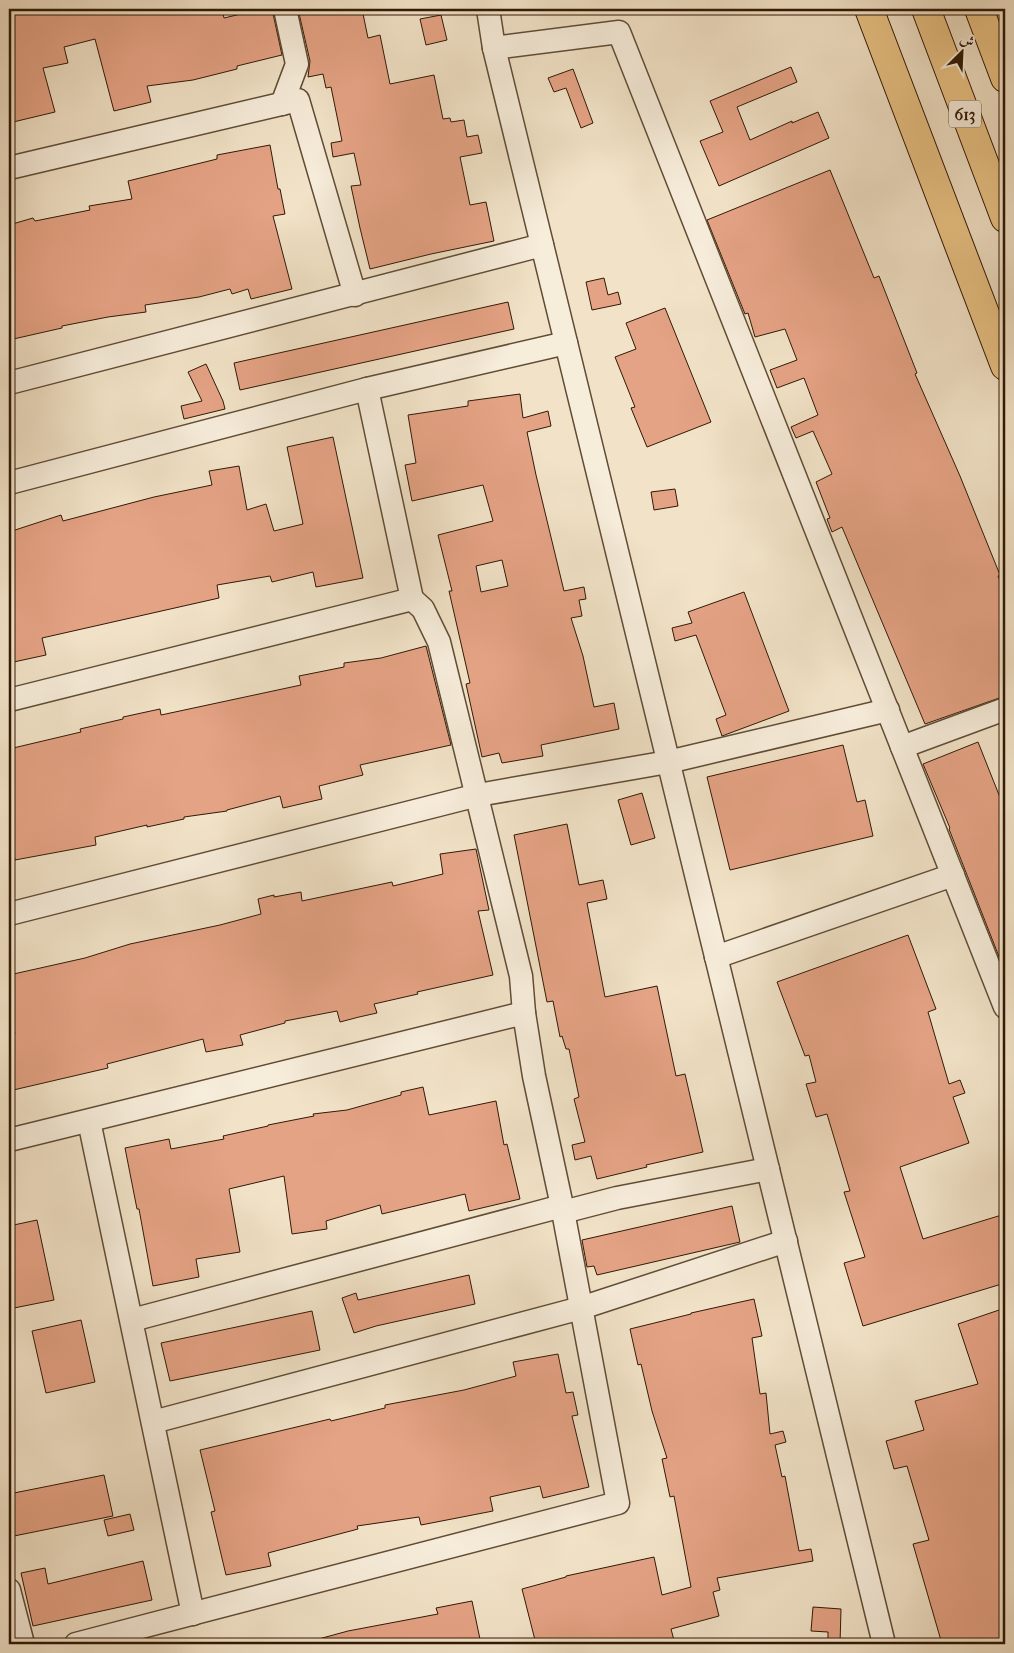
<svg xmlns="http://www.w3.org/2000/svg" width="1014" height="1653" viewBox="0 0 1014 1653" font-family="'IM FELL French Canon',Amiri,serif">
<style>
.building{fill:#e5a385;stroke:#301906;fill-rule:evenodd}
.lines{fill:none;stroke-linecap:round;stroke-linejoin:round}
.minor-casing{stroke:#604c36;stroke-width:25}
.major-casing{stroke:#301906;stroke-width:30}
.highway-casing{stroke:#301906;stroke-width:30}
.minor{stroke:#f7eddb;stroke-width:22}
.major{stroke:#e9c284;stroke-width:28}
.highway{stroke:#e9c284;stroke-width:28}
.labels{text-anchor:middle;stroke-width:5;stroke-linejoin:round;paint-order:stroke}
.shield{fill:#f7eddb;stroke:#6c5946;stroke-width:1}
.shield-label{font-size:16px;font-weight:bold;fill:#301906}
</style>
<rect width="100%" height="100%" fill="#f2e3c8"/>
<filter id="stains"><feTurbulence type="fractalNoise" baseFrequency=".004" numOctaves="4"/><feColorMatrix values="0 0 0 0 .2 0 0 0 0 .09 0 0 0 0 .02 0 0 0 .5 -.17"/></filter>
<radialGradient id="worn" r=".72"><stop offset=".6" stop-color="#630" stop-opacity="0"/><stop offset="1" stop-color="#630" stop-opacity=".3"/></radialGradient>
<g class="building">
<polygon points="9,9 222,9 224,18 262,9 272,9 282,55 237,66 237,69 193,80 147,86 151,102 114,111 95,39 64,47 68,63 43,68 55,112 9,123"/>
<polygon points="298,9 362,9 368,38 380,35 390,84 434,75 443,119 450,118 451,122 464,120 467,137 478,135 482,153 460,157 470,205 486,202 494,241 431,254 370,269 360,228 351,186 361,185 354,153 333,157 331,143 342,141 331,87 326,88 323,74 308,77 310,61"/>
<polygon points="441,15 447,40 426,45 420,19"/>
<polygon points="791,67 797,82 737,107 750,140 792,121 792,123 818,112 829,138 719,186 700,141 723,132 710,101"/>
<polygon points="573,69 593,123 581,128 566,88 554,92 548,78"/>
<polygon points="270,145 278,189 280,189 285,214 273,216 292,289 251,299 248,289 232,294 230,289 199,297 145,305 146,312 108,317 62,326 62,328 9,340 9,225 33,218 35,221 90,210 89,206 132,199 128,181 217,159 217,155"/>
<polygon points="830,170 874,278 879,276 917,373 915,374 960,476 1000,575 998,576 1005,593 1005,696 925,724 842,527 832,532 827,519 830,518 816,482 832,474 813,431 796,438 791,427 818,415 804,378 777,388 770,370 797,360 785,329 755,337 748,313 745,314 707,220"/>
<polygon points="604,278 608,295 618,292 621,304 592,310 586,282"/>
<polygon points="508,302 514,329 240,390 234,363"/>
<polygon points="665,308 711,422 647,447 631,408 635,407 615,357 636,349 626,323"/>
<polygon points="206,364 223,401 225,409 184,419 181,406 202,401 188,372"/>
<path d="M520 394 523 418 548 411 551 426 527 432 536 475 564 591 584 587 586 599 579 600 582 616 571 618 583 656 594 707 614 703 619 729 541 745 543 756 502 763 499 753 482 757 466 684 470 683 449 591H452L438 535 493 521 483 485 412 501 405 465 416 463 408 415 468 406V401ZM502 560 508 586 481 592 476 566Z"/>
<polygon points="333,437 363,578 316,587 313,572 272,582 270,576 217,585 219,598 42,638 46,655 9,663 9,532 61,515 63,521 154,497 212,485 209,471 239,466 247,510 266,504 274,531 303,524 287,447"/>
<polygon points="675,489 678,506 654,510 651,492"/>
<polygon points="744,592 789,711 722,736 716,719 726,715 696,635 675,641 672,628 692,623 688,612"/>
<polygon points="426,646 451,745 360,765 363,775 319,786 322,799 283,808 280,796 227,810 227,811 184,817 184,819 147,827 147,825 95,837 96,845 15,860 9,826 9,749 81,732 80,729 123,719 123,717 160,709 161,715 301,685 299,676 344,667 344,663 381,658"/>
<polygon points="978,742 1005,810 1005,972 949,829 950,828 923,764"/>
<polygon points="843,745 857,802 865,800 873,836 730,870 707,777"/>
<polygon points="642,793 655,838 631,845 618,800"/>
<polygon points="567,824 579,885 603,880 607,899 587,903 605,997 657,986 676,1076 685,1074 703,1152 646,1165 647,1167 597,1179 591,1156 575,1160 572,1145 585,1142 574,1099 579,1097 569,1049 566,1049 562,1036 560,1037 553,1001 547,1002 514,835"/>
<polygon points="476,849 489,910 478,911 493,975 417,992 418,994 374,1004 377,1013 359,1017 340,1022 337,1011 285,1021 285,1023 240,1035 243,1045 206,1052 203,1039 107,1064 108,1068 9,1091 9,1036 15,1034 9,1010 9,975 85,958 130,944 220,925 261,914 258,899 274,895 274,897 301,892 302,901 392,882 393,886 443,874 440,854"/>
<polygon points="908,935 936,1009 928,1012 949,1084 960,1080 965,1093 953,1097 969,1143 900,1167 923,1239 1005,1214 1005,1283 863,1326 844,1263 865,1257 844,1192 850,1191 827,1114 816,1117 806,1084 816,1082 809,1055 805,1056 777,982"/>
<polygon points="423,1087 429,1115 496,1101 504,1145 507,1144 520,1199 469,1211 465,1194 382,1214 380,1205 326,1221 327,1229 292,1234 284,1176 229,1189 240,1252 196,1259 199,1277 153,1286 139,1209 137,1209 125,1148 169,1139 171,1149 224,1139 223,1136 268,1126 268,1125 314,1116 313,1114 347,1110 401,1095 401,1092"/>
<polygon points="732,1206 740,1242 597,1275 594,1266 587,1267 582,1240"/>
<polygon points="37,1220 54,1300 9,1309 9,1226"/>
<polygon points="469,1275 475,1304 376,1326 354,1333 342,1298 356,1293 358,1300"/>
<polygon points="754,1299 762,1336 752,1338 760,1394 766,1393 770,1434 783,1431 786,1442 775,1445 782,1477 785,1476 799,1551 811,1549 813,1561 717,1578 720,1590 713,1592 719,1616 671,1629 675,1644 536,1644 522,1589 566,1577 566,1576 654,1557 662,1595 691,1587 674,1496 670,1497 662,1459 667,1458 652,1411 641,1364 638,1365 630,1329 691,1314 691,1313"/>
<polygon points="1005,1308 1005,1644 942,1644 913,1544 929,1540 907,1466 894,1469 886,1441 924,1430 915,1401 978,1384 958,1324"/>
<polygon points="312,1311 320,1350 170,1381 161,1343"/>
<polygon points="81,1320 95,1382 46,1393 32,1331"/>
<polygon points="558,1354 566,1393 573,1392 578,1415 572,1416 589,1487 543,1498 540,1486 490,1497 493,1511 421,1525 419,1517 357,1526 358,1529 268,1553 271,1566 226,1575 211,1512 215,1511 200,1450 330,1419 331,1421 385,1408 385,1405 464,1390 516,1376 513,1362"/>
<polygon points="104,1475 113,1516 14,1536 9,1510 9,1494"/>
<polygon points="130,1514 134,1530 108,1536 104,1520"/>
<polygon points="143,1561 152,1600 33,1626 21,1573 45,1568 48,1584"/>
<polygon points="472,1601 481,1644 315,1644 315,1640 348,1631 438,1614 436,1608"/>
<polygon points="813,1607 841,1609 840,1644 828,1644 828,1632 811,1631"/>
</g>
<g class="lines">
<g class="minor-casing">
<g id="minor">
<polyline points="488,9 494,48 884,1644"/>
<polyline points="494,48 619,32 1005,1007"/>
<polyline points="282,104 297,64 285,9"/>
<polyline points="9,168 298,100 355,295"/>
<polyline points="9,383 542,245"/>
<polyline points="9,483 367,389 566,343"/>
<polyline points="412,599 423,609 439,642 521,976 524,1013"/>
<polyline points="9,700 412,599 367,389"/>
<polyline points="902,747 1005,709"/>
<polyline points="9,914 478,795 668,762 888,710"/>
<polyline points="716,957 953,875"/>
<polyline points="89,1121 193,1614"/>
<polyline points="9,1140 524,1013 534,1076 562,1206 618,1503 76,1644"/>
<polyline points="563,1212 617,1198 768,1169"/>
<polyline points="132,1320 562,1206"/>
<polyline points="153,1422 581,1308 786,1241"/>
<polyline points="9,1590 23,1644"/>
</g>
</g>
<g class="major-casing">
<polyline id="major" points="869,9 1005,366"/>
</g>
<g class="highway-casing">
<g id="highway">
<polyline points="926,9 1005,218"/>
<polyline points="979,9 1005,78"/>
</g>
</g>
<use href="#minor" class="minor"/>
<use href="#major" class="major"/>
<use href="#highway" class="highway"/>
</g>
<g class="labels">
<rect class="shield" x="949" y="100.5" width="32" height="27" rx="4"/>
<g class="shield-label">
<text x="965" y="120">613</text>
</g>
</g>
<rect width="1014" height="1653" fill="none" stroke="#f2e3c8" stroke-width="30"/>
<rect x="10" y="10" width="994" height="1633" fill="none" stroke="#301906" stroke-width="2.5"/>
<rect x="15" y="15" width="984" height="1623" fill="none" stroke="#301906"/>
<g transform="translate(962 52) rotate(24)" stroke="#f7eddb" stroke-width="4" paint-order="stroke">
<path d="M0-4L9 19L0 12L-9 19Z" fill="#301906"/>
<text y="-8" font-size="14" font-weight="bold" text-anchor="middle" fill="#301906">ش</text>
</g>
<rect width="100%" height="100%" filter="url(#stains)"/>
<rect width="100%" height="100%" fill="url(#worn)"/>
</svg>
